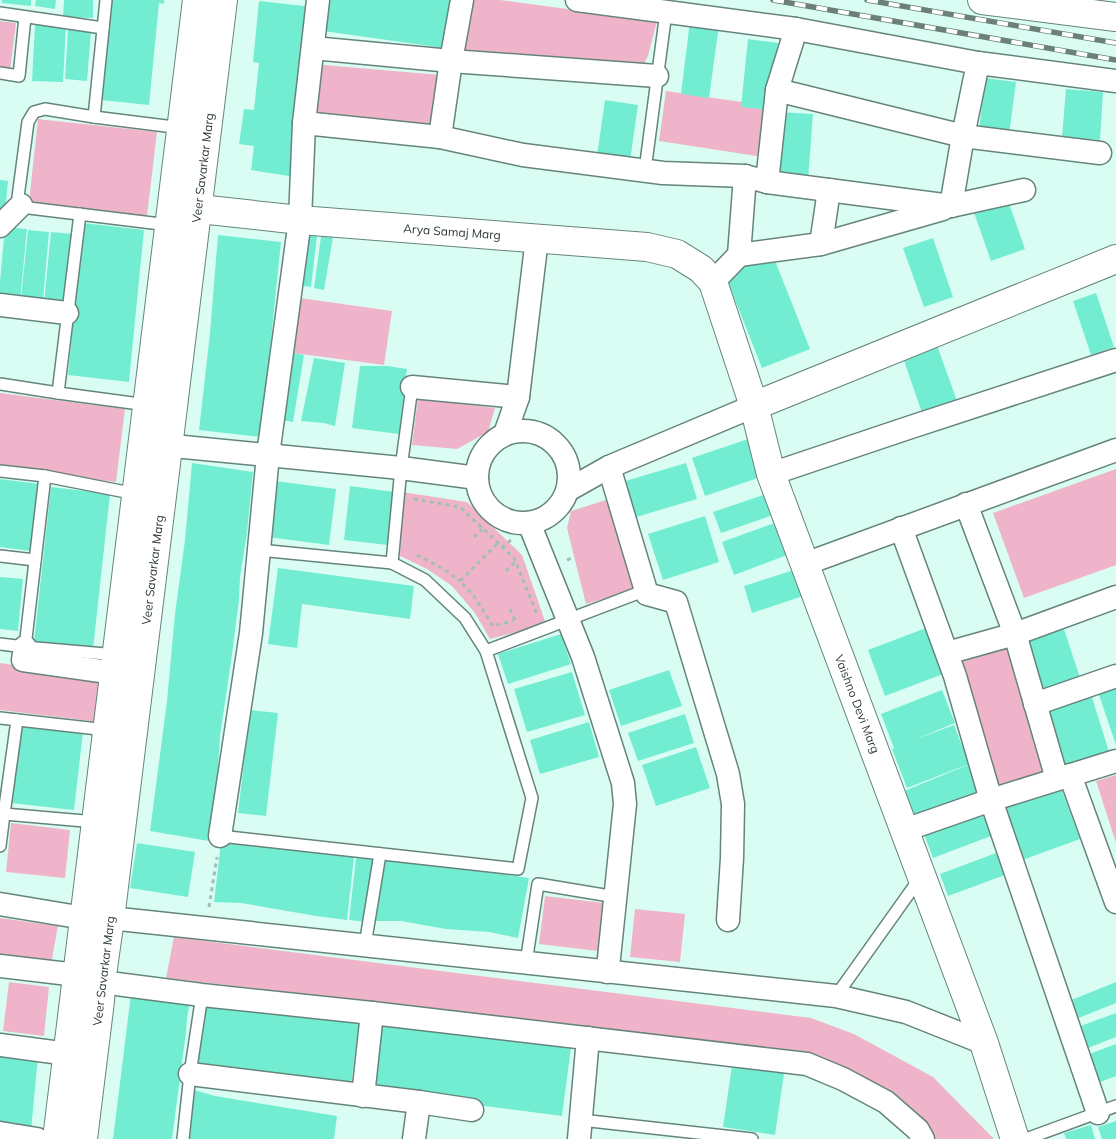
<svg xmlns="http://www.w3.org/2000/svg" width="1116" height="1139" viewBox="0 0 1116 1139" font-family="Mulish,sans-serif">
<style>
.green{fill:#f0b4ca}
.building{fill:#73edd1}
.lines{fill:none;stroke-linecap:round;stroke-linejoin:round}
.lane-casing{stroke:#65847c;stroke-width:14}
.street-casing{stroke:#65847c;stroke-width:25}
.secondary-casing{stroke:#65847c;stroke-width:30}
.path{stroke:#a2bfb6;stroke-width:3;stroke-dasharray:4 4;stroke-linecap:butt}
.lane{stroke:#fff;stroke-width:11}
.street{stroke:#fff;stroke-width:22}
.secondary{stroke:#fff;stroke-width:28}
.rail-casing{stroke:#6a8079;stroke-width:5.5}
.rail{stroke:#fff;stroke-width:4;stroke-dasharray:11;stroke-linecap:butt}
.labels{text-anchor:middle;stroke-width:4;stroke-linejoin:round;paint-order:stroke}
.street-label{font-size:12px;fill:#2c3a36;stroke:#fff}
</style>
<rect width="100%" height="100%" fill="#dafdf3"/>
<g class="green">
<polygon points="466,0 500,0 657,21 648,56 639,73 458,63"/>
<polygon points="0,21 16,23 9,79 0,78"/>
<polygon points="312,64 441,75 437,133 310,119"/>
<polygon points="666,91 770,106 763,157 659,141"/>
<polygon points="38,119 157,132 147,216 29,202"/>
<polygon points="293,297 392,311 384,365 286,352"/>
<polygon points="0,393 125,409 116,482 0,468"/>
<polygon points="418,398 495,408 488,432 457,449 412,445"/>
<polygon points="1116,469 1116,565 1024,598 993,513"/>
<polygon points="402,492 467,502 522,555 546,624 490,639 475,613 452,586 427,569 400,556"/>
<polygon points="606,500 620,545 636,589 586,604 567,528 571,511"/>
<polygon points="1010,647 1045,772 995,786 961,660"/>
<polygon points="0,663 106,678 100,722 0,710"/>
<polygon points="1116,775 1116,843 1096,781"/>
<polygon points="11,823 70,830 65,878 6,872"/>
<polygon points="545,896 604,903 598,951 539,944"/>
<polygon points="635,909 685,914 680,962 630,957"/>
<polygon points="0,918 58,926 51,964 0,958"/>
<polygon points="174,937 811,1018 854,1034 933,1077 994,1139 936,1139 924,1125 800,1052 166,978"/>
<polygon points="9,982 49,987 44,1036 3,1031"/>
</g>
<g class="building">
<polygon points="2,0 31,0 31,6 2,3"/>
<polygon points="36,0 56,0 55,9 35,6"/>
<polygon points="64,0 93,0 93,18 63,17"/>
<polygon points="111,0 164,0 164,4 159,3 149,105 101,100"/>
<polygon points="328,0 451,0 444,48 323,31"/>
<polygon points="259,1 313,7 295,177 251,170 254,146 239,144 244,109 254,110 259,63 253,62"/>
<polygon points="690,21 719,25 709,98 681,94"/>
<polygon points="35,25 66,27 63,82 32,81"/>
<polygon points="68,29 91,31 87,81 65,79"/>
<polygon points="748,39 778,43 771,110 741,107"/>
<polygon points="985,78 1016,82 1009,135 979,131"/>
<polygon points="1066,89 1103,92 1100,140 1062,137"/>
<polygon points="605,100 638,105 629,168 596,163"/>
<polygon points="780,112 813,114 808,180 776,178"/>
<polygon points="0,180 8,181 5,213 0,213"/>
<polygon points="1006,195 1025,249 991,261 972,207"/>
<polygon points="83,223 144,230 129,382 68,375"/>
<polygon points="305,226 318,227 311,287 296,285"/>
<polygon points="5,227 27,229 20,301 0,299 0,281"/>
<polygon points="322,229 334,231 324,290 314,288"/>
<polygon points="28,230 49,232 43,300 21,298"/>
<polygon points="51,232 74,234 67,304 44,302"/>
<polygon points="218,235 281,242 261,437 199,430 210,333"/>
<polygon points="933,238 953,297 924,307 903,248"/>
<polygon points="772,253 810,349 762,368 724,272"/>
<polygon points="1096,293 1114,347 1091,355 1073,301"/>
<polygon points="934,337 957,401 922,413 900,349"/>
<polygon points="287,352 304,355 293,422 276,419"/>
<polygon points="314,358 345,363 335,426 324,423 301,421"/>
<polygon points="360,366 387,366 407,369 399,434 352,428"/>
<polygon points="754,437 767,475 705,496 692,458"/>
<polygon points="192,463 253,472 247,533 240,577 239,600 231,662 220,736 215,812 209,841 150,831 167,701 175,614 185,540"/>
<polygon points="686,463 697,499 633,518 622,482"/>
<polygon points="0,479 39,484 31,551 0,547"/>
<polygon points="275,481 336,489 329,545 268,537"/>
<polygon points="350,486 394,492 388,545 344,540"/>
<polygon points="51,487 110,494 93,649 34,642"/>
<polygon points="772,492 779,513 721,533 713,512"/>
<polygon points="705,516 719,562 663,580 648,534"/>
<polygon points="783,520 795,552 734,575 722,542"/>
<polygon points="278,568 414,586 410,619 302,604 297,648 268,644"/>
<polygon points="800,568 809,594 752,613 744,586"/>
<polygon points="0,577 23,579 18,631 0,629"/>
<polygon points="1063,626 1083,687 1037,702 1017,641"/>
<polygon points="926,628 943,674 885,696 868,650"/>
<polygon points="561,634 571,664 508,684 498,654"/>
<polygon points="669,670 682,706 621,726 609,690"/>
<polygon points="572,672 585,715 527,732 514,689"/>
<polygon points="1116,683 1116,745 1097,689"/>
<polygon points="942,690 955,723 911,741 954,725 969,764 907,788 892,749 894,748 881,714"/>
<polygon points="1090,691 1110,755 1062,770 1042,706"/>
<polygon points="250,710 278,713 266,816 238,813"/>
<polygon points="685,714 694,743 638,761 628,733"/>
<polygon points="589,722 599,757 540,774 530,740"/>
<polygon points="20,725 83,732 74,810 11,803"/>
<polygon points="696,747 710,788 656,806 642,765"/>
<polygon points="970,764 982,796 917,823 904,791"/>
<polygon points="1061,788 1080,839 1017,862 999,811"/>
<polygon points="982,812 991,836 933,858 924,834"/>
<polygon points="221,842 354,857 347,920 316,916 241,903 214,902"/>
<polygon points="137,843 195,852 188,897 130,888"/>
<polygon points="996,853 1005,875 948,896 940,874"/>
<polygon points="356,858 375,860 366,922 349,920"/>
<polygon points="382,859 443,865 468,870 495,873 529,878 518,938 489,932 446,929 401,921 372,921"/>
<polygon points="1116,982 1116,1003 1071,1021 1064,1003"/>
<polygon points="131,994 190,1002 187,1018 186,1032 172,1139 113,1139"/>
<polygon points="205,1001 359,1021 351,1085 197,1067"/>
<polygon points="1116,1013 1116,1037 1083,1050 1075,1028"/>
<polygon points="378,1022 571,1047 562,1116 370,1091"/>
<polygon points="1116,1044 1116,1076 1095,1084 1084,1056"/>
<polygon points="0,1053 38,1057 31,1131 0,1128"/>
<polygon points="733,1059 785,1067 775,1135 723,1127"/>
<polygon points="194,1090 215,1096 337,1116 334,1139 188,1139"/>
<polygon points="1116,1121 1116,1139 1102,1139 1098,1127"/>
<polygon points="1091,1125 1095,1139 1066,1139 1064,1133"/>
</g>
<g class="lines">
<g class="lane-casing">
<g id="lane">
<polyline points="0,13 103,28"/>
<polyline points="0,73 19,76 25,17"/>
<polyline points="94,117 106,0"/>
<polyline points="645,170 666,12"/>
<polyline points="80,214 58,393 147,405"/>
<polyline points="169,225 29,208 21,205 18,197 28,122 34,112 45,109 94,117 182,128"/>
<polyline points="0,384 58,393"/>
<polyline points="0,471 45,476 136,494"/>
<polyline points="45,476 25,647 117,655"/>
<polyline points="0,556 35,560"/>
<polyline points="392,563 401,468 412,387"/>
<polyline points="0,644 25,647"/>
<polyline points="486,651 646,590"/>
<polyline points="0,718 107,730"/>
<polyline points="0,813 4,814 17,720"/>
<polyline points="220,836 518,869 532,798 486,651 465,618 425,580 392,563 259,550"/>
<polyline points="0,846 4,814 96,822"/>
<polyline points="365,945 380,854"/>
<polyline points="526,963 538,884 616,897"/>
<polyline points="836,996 920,878"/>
<polyline points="581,1120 752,1139"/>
<polyline points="183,1139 190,1074 202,995"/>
<polyline points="1026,1139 1116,1106"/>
</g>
</g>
<g class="street-casing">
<g id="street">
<polyline points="577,0 796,29 978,63 1116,81"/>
<polyline points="313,48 451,61 657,76"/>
<polyline points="978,63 963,136 951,206 1024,190"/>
<polyline points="777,90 963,136 1100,153"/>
<polyline points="304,123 440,137 451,61 462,0"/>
<polyline points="440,137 523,155 663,173 745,176 767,182 951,206"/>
<polyline points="767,182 777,90 796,29"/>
<polyline points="0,226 21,205"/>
<polyline points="821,244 829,190"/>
<polyline points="739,255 821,244 943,209"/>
<polyline points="713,282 739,255 745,176"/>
<polyline points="0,305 67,313"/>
<polyline points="412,387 518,397"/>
<circle cx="523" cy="477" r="46"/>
<polyline points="505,434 518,397 537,238"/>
<polyline points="153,444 401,468 477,478"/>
<polyline points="609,467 647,594 676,602 728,774 733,804 732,858 728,920"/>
<polyline points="771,474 908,428 1116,360"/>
<polyline points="568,490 609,467 754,406"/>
<polyline points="966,504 1015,634 1057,779"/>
<polyline points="529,523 583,657 623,783 625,804 609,958 607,972"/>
<polyline points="901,528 955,676 991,800 1098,1113"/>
<polyline points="805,564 1116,450"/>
<polyline points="25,647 23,660 115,673"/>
<polyline points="947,653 1015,634 1116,597"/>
<polyline points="1035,704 1116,676"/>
<polyline points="1070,775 1116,902"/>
<polyline points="905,830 991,800 1116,761"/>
<polyline points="220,836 251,633 268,455 300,220 304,123 318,0"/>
<polyline points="0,904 84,918"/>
<polyline points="110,918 836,996 906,1012 984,1043"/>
<polyline points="0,966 77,975"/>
<polyline points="101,982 202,995 372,1013 807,1064 843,1079 886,1102 918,1130 923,1139"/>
<polyline points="0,1045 68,1054"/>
<polyline points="190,1074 419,1102 472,1110"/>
<polyline points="363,1096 372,1013"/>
<polyline points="0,1133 37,1139"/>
<polyline points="414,1139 419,1102"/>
<polyline points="579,1139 588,1038"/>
</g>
</g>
<g class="secondary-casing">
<g id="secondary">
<polyline points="982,0 1116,17"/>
<polyline points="172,206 300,220 647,247 677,254 701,269 713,282 754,406 771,474 984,1043 1015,1139"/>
<polyline points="754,406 1116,259"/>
<polyline points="57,1139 197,0"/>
<polyline points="83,1139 100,1001 101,982 110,919 223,0"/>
</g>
</g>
<g class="path">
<polyline points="414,499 460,507 514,558 537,614"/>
<polyline points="474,537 482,529"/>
<polyline points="497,544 460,581 474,596 493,626 513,621"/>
<polyline points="502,548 512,539"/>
<polyline points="417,555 442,568 460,581"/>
<polyline points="567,560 574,557"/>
<polyline points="506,571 515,562"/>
<polyline points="510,609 515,620"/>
<polyline points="209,907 217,857"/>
</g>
<use href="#lane" class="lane"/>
<use href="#street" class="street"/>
<use href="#secondary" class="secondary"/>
<g class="rail-casing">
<g id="rail">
<polyline points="773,0 1116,60"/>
<polyline points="867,0 1116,43"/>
</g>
</g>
<use href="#rail" class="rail"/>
</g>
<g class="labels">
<g class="street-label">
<text transform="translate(203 168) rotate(-83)" y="4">Veer Savarkar Marg</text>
<text transform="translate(452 232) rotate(4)" y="4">Arya Samaj Marg</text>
<text transform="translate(153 570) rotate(-83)" y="4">Veer Savarkar Marg</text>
<text transform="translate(857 704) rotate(69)" y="4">Vaishno Devi Marg</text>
<text transform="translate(104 971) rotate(-83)" y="4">Veer Savarkar Marg</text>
</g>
</g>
</svg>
